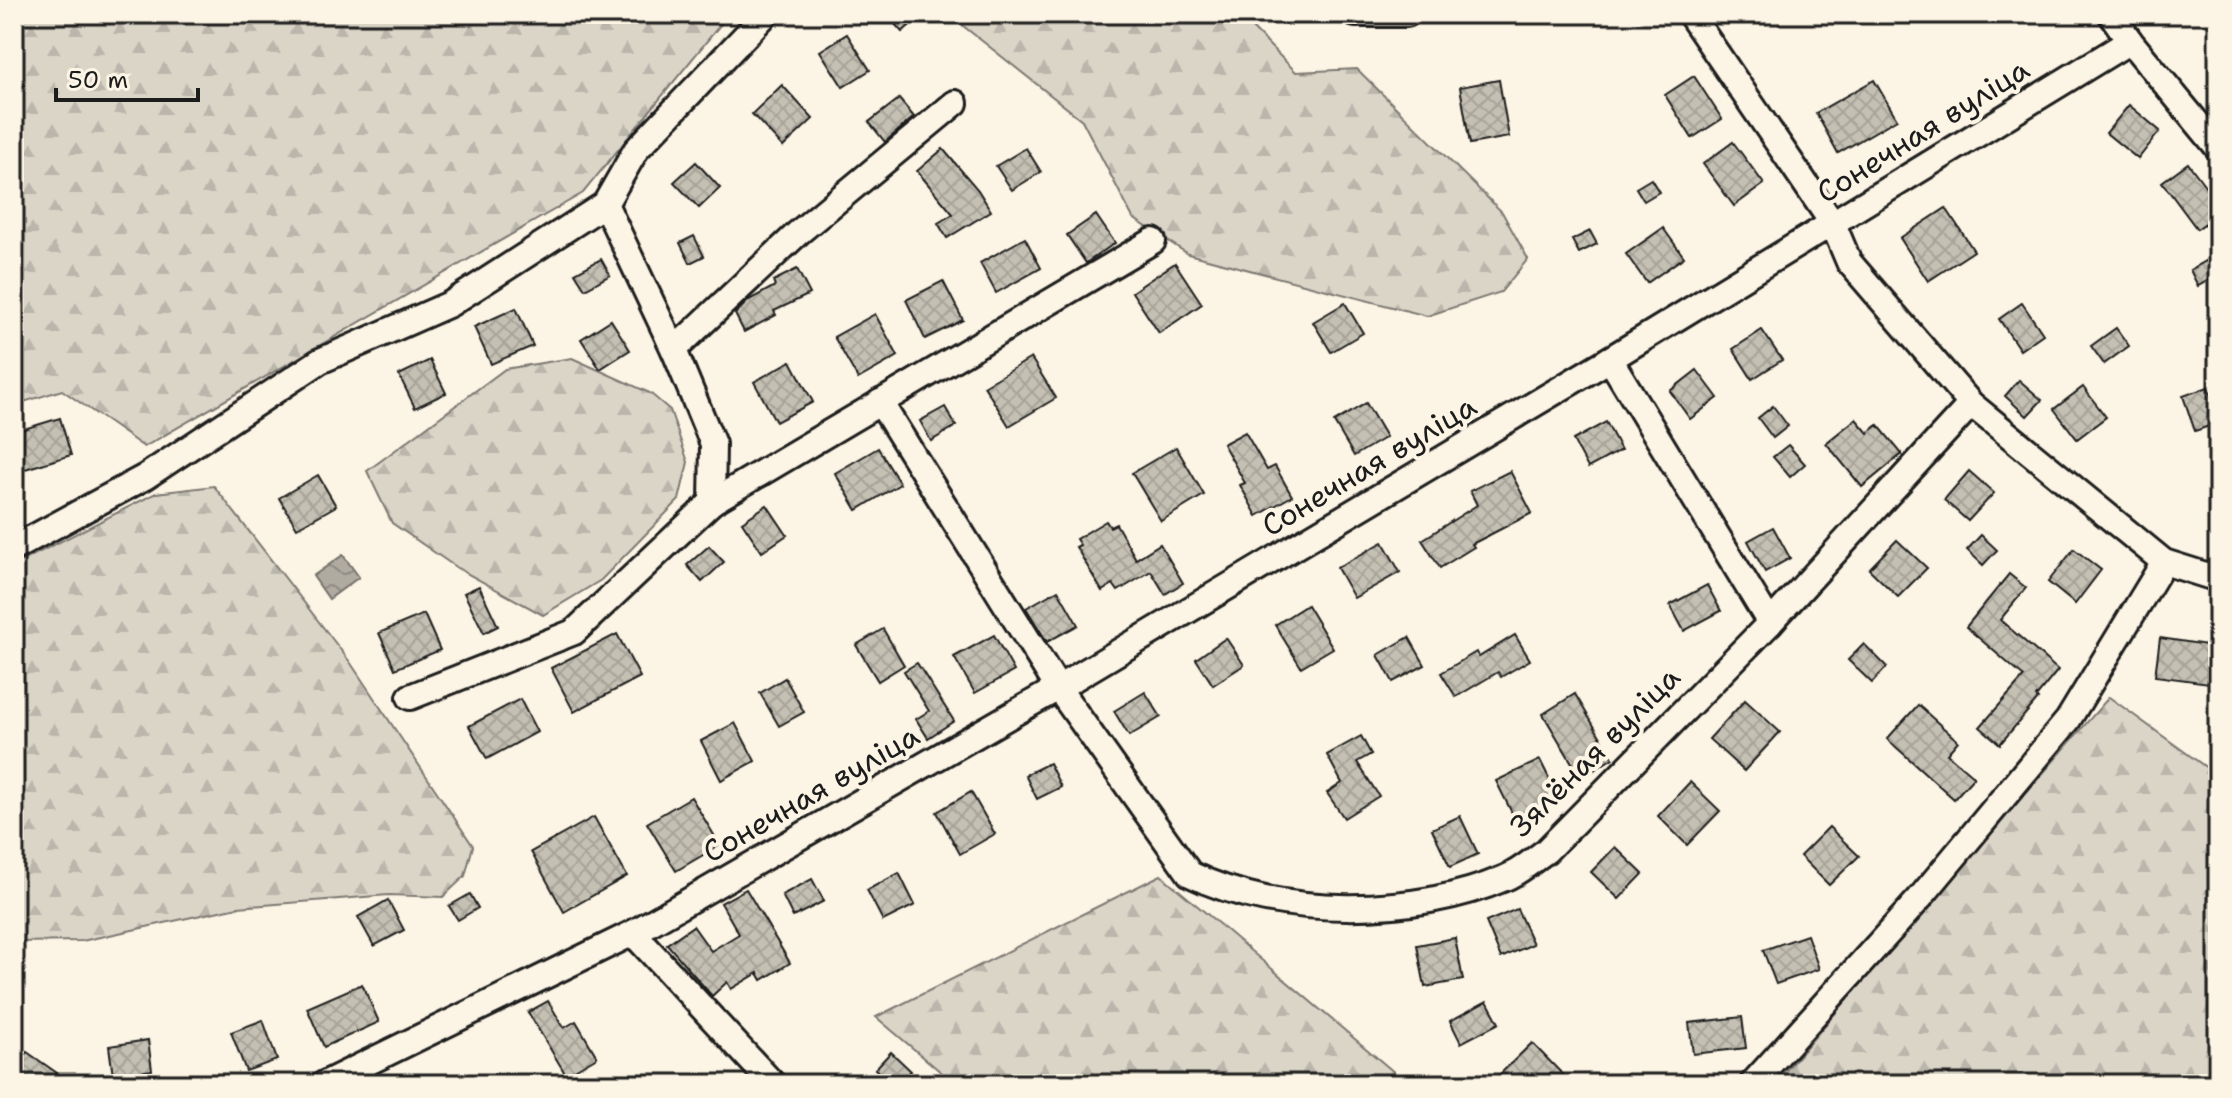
<svg xmlns="http://www.w3.org/2000/svg" width="2232" height="1098" viewBox="0 0 2232 1098" font-family="'Shantell Sans',sans-serif">
<style>
.forest{fill:url(#forest-firs);stroke:#7c7872;stroke-width:2}
.water{fill:url(#water-waves);stroke:#75726c;stroke-width:2}
.building{fill:url(#building-cross-hatch);stroke:#1c1c1c;stroke-width:2}
.lines{fill:none;stroke-linecap:round;stroke-linejoin:round}
.minor-casing{stroke:#1c1c1c;stroke-width:30}
.minor{stroke:#fcf5e5;stroke-width:24}
.labels{text-anchor:middle;stroke-width:8;stroke-linejoin:round;paint-order:stroke}
.street-label{font-size:30px;fill:#1c1c1c;stroke:#fcf5e5}
</style>
<defs>
<pattern id="forest-firs" width="22" height="20" patternUnits="userSpaceOnUse" patternTransform="scale(2)"><rect width="22" height="20" fill="#dbd5c8"/><path d="M5 1l3.5 6h-7zM16 11l3.5 6h-7z" fill="#bbb6ab"/></pattern>
<pattern id="water-waves" width="16" height="10" patternUnits="userSpaceOnUse" patternTransform="scale(2)"><rect width="16" height="10" fill="#b0aba1"/><path d="M0 5q4-4 8 0t8 0" fill="none" stroke="#8e8a82"/></pattern>
<pattern id="building-cross-hatch" width="8" height="8" patternUnits="userSpaceOnUse" patternTransform="scale(2)"><rect width="8" height="8" fill="#c4c0b3"/><path d="M0 0l8 8M0 8l8-8" fill="none" stroke="#a8a499"/></pattern>
</defs>
<rect width="100%" height="100%" fill="#fcf5e5"/>
<filter id="ink" filterUnits="userSpaceOnUse"><feTurbulence type="fractalNoise" baseFrequency=".0125" numOctaves="2"/><feDisplacementMap in="SourceGraphic" scale="16" xChannelSelector="R" yChannelSelector="G"/><feConvolveMatrix kernelMatrix="1 2 1 2 8 2 1 2 1" color-interpolation-filters="sRGB"/></filter>
<g filter="url(#ink)">
<g class="forest">
<polygon points="14,14 729,14 583,193 144,447 62,390 14,405"/>
<polygon points="948,14 1238,14 1296,72 1357,69 1502,212 1528,259 1501,292 1427,316 1188,254 1133,218 1082,120"/>
<polygon points="572,358 650,393 670,410 688,462 679,500 601,580 543,615 457,568 392,523 367,471 505,369"/>
<polygon points="214,486 350,662 473,846 465,876 443,897 389,895 238,907 82,941 14,942 14,565 156,493"/>
<polygon points="2109,697 2218,776 2218,1084 1774,1084"/>
<polygon points="1161,875 1408,1084 955,1084 876,1017"/>
</g>
<polygon class="water" points="343,555 359,577 329,599 313,576"/>
<g class="building">
<polygon points="886,14 923,14 902,32"/>
<polygon points="847,34 870,70 843,87 820,51"/>
<polygon points="1694,76 1722,119 1692,138 1665,95"/>
<polygon points="1499,80 1509,137 1470,144 1460,87"/>
<polygon points="1874,80 1897,119 1838,153 1816,113"/>
<polygon points="782,85 813,119 783,147 752,114"/>
<polygon points="899,99 914,117 885,142 869,122"/>
<polygon points="2129,105 2160,131 2138,159 2106,133"/>
<polygon points="1733,142 1764,184 1734,206 1703,164"/>
<polygon points="1026,148 1041,172 1012,190 996,166"/>
<polygon points="943,149 978,190 991,211 947,238 938,223 953,214 917,171"/>
<polygon points="696,162 720,188 699,208 674,182"/>
<polygon points="2188,163 2218,203 2218,214 2197,229 2162,182"/>
<polygon points="1651,179 1659,192 1644,201 1636,188"/>
<polygon points="1946,208 1974,251 1928,281 1900,238"/>
<polygon points="1096,215 1115,243 1086,263 1067,235"/>
<polygon points="1663,228 1684,257 1647,283 1626,254"/>
<polygon points="1590,231 1597,244 1579,253 1572,240"/>
<polygon points="694,236 704,256 690,263 680,243"/>
<polygon points="1025,238 1041,268 996,293 980,263"/>
<polygon points="601,259 610,275 585,289 575,273"/>
<polygon points="2208,260 2216,276 2198,286 2190,270"/>
<polygon points="1175,263 1202,304 1159,333 1132,292"/>
<polygon points="797,269 810,294 774,311 776,315 744,332 735,314 749,300 775,286 773,281"/>
<polygon points="943,281 963,320 925,339 906,300"/>
<polygon points="1345,303 1363,333 1331,352 1313,322"/>
<polygon points="2022,303 2043,334 2020,350 1999,319"/>
<polygon points="516,308 533,346 491,364 474,327"/>
<polygon points="875,314 898,356 858,379 834,337"/>
<polygon points="611,320 630,350 600,369 581,339"/>
<polygon points="2116,328 2129,346 2104,364 2091,346"/>
<polygon points="1762,330 1782,360 1752,379 1733,349"/>
<polygon points="1031,358 1056,398 1009,426 984,386"/>
<polygon points="430,360 446,393 415,408 399,375"/>
<polygon points="791,361 813,402 776,422 754,382"/>
<polygon points="1697,370 1718,398 1690,419 1670,391"/>
<polygon points="2019,380 2042,400 2027,416 2005,396"/>
<polygon points="2083,387 2106,417 2077,439 2054,409"/>
<polygon points="2208,387 2218,415 2218,423 2195,431 2183,396"/>
<polygon points="1366,403 1386,437 1354,456 1334,422"/>
<polygon points="1773,406 1788,426 1773,438 1758,418"/>
<polygon points="945,407 956,426 931,441 920,421"/>
<polygon points="60,418 71,455 22,470 14,442 14,432"/>
<polygon points="1856,419 1868,433 1878,425 1902,454 1862,487 1826,443"/>
<polygon points="1606,422 1621,450 1588,468 1573,440"/>
<polygon points="1245,432 1267,470 1275,466 1292,496 1257,516 1240,485 1245,483 1223,444"/>
<polygon points="1788,445 1805,464 1790,477 1773,457"/>
<polygon points="1176,447 1204,495 1161,521 1132,473"/>
<polygon points="878,448 900,484 857,510 835,473"/>
<polygon points="1510,471 1532,513 1472,544 1474,547 1440,568 1422,540 1477,505 1470,491"/>
<polygon points="1969,471 1994,493 1968,521 1944,500"/>
<polygon points="318,475 336,506 297,528 279,498"/>
<polygon points="767,505 787,535 762,552 742,522"/>
<polygon points="1106,521 1110,527 1116,524 1136,559 1160,544 1183,583 1165,594 1151,571 1118,591 1113,584 1102,591 1076,547 1080,545 1076,539"/>
<polygon points="1773,527 1790,558 1765,572 1748,541"/>
<polygon points="1981,535 1997,550 1983,565 1967,550"/>
<polygon points="1897,540 1927,568 1898,597 1869,569"/>
<polygon points="1383,542 1400,572 1354,598 1337,568"/>
<polygon points="709,546 724,562 702,582 687,565"/>
<polygon points="2074,549 2101,570 2075,604 2048,582"/>
<polygon points="2009,574 2026,588 2000,620 2058,670 2036,697 2038,699 2000,744 1980,727 2024,677 1966,627"/>
<polygon points="1707,585 1721,611 1684,631 1670,605"/>
<polygon points="479,586 498,626 484,633 464,593"/>
<polygon points="1058,590 1078,625 1047,642 1026,608"/>
<polygon points="1307,605 1333,648 1301,667 1275,625"/>
<polygon points="424,614 440,650 395,669 379,633"/>
<polygon points="883,629 904,665 878,681 856,645"/>
<polygon points="617,634 640,677 574,712 551,668"/>
<polygon points="994,635 1014,671 975,693 954,657"/>
<polygon points="1515,635 1530,660 1501,677 1498,672 1456,697 1441,673 1476,652 1479,657"/>
<polygon points="1409,637 1425,665 1393,682 1378,655"/>
<polygon points="1226,638 1244,665 1213,685 1196,659"/>
<polygon points="2160,638 2214,646 2209,683 2155,676"/>
<polygon points="1864,644 1887,667 1872,683 1848,660"/>
<polygon points="917,663 954,721 928,738 916,719 929,711 904,671"/>
<polygon points="785,678 804,712 779,726 760,693"/>
<polygon points="1145,692 1161,717 1129,736 1114,711"/>
<polygon points="1575,694 1613,758 1581,778 1543,714"/>
<polygon points="520,699 537,732 487,759 469,726"/>
<polygon points="1745,700 1780,732 1744,771 1709,739"/>
<polygon points="1918,705 1958,741 1947,754 1974,777 1954,799 1887,739"/>
<polygon points="735,723 755,761 721,780 701,741"/>
<polygon points="1361,736 1371,754 1357,762 1379,796 1344,818 1327,793 1342,783 1327,755"/>
<polygon points="1540,760 1558,796 1514,817 1496,781"/>
<polygon points="1049,763 1061,787 1037,799 1025,775"/>
<polygon points="1690,782 1720,811 1687,845 1658,816"/>
<polygon points="971,792 995,834 960,854 937,812"/>
<polygon points="691,797 720,845 676,871 647,823"/>
<polygon points="1460,816 1478,854 1450,867 1432,829"/>
<polygon points="594,817 627,876 564,912 531,852"/>
<polygon points="1829,827 1859,856 1829,885 1800,856"/>
<polygon points="1615,847 1643,874 1619,899 1591,872"/>
<polygon points="899,873 915,905 883,921 867,890"/>
<polygon points="812,879 824,901 793,917 782,895"/>
<polygon points="746,889 790,963 762,980 758,973 731,989 727,982 712,996 667,944 693,926 711,951 739,934 721,903"/>
<polygon points="470,894 478,908 458,920 449,906"/>
<polygon points="388,900 404,930 374,946 358,917"/>
<polygon points="1517,909 1533,944 1501,958 1486,922"/>
<polygon points="1807,935 1819,969 1776,984 1763,950"/>
<polygon points="1455,938 1463,980 1425,987 1417,945"/>
<polygon points="362,984 379,1022 324,1047 307,1008"/>
<polygon points="548,1001 564,1028 576,1021 597,1057 566,1075 528,1012"/>
<polygon points="1487,1001 1499,1023 1461,1043 1450,1021"/>
<polygon points="1742,1017 1746,1048 1693,1054 1689,1023"/>
<polygon points="263,1020 277,1060 246,1071 231,1032"/>
<polygon points="148,1040 152,1070 113,1076 109,1046"/>
<polygon points="1532,1043 1572,1084 1505,1084 1498,1076"/>
<polygon points="27,1052 57,1073 50,1084 14,1084 14,1071"/>
<polygon points="891,1052 911,1071 899,1084 892,1084 875,1069"/>
</g>
<g class="lines">
<g class="minor-casing">
<g id="minor">
<polyline points="1355,14 1407,14"/>
<polyline points="1690,14 1833,224 1849,262 1971,404 2164,562 2218,579"/>
<polyline points="2111,14 2130,41 2218,148"/>
<polyline points="605,204 674,350 713,444 712,502"/>
<polyline points="674,350 798,233 955,103"/>
<polyline points="1610,359 1770,623"/>
<path d="M880 402 1058 688 1190 874C1279 918 1415 917 1505 878 1520 872 1533 860 1546 851L1770 623 1971 404"/>
<polyline points="14,548 145,477 320,361 450,304 605,204 636,150 766,14"/>
<polyline points="410,697 574,632 712,502 1153,241"/>
<polyline points="633,933 773,1084"/>
<polyline points="324,1084 633,933 1058,688 1610,359 2130,41"/>
<polyline points="1752,1084 1920,898 2068,720 2164,562"/>
</g>
</g>
<use href="#minor" class="minor"/>
</g>
</g>
<g class="labels">
<g class="street-label">
<text transform="translate(1923 131) rotate(-32)" y="10">Сонечная вуліца</text>
<text transform="translate(1369 466) rotate(-31)" y="10">Сонечная вуліца</text>
<text transform="translate(1595 752) rotate(-45)" y="10">Зялёная вуліца</text>
<text transform="translate(811 794) rotate(-30)" y="10">Сонечная вуліца</text>
</g>
</g>
<rect width="2232" height="1098" fill="none" stroke="#fcf5e5" stroke-width="48"/>
<rect x="24" y="24" width="2184" height="1050" fill="none" stroke="#1c1c1c" stroke-width="3" filter="url(#ink)"/>
<path d="M56 88v12h142v-12" fill="none" stroke="#1c1c1c" stroke-width="4"/>
<text x="68" y="88" font-size="24" fill="#1c1c1c" stroke="#fcf5e5" stroke-width="6" paint-order="stroke">50 m</text>
</svg>
